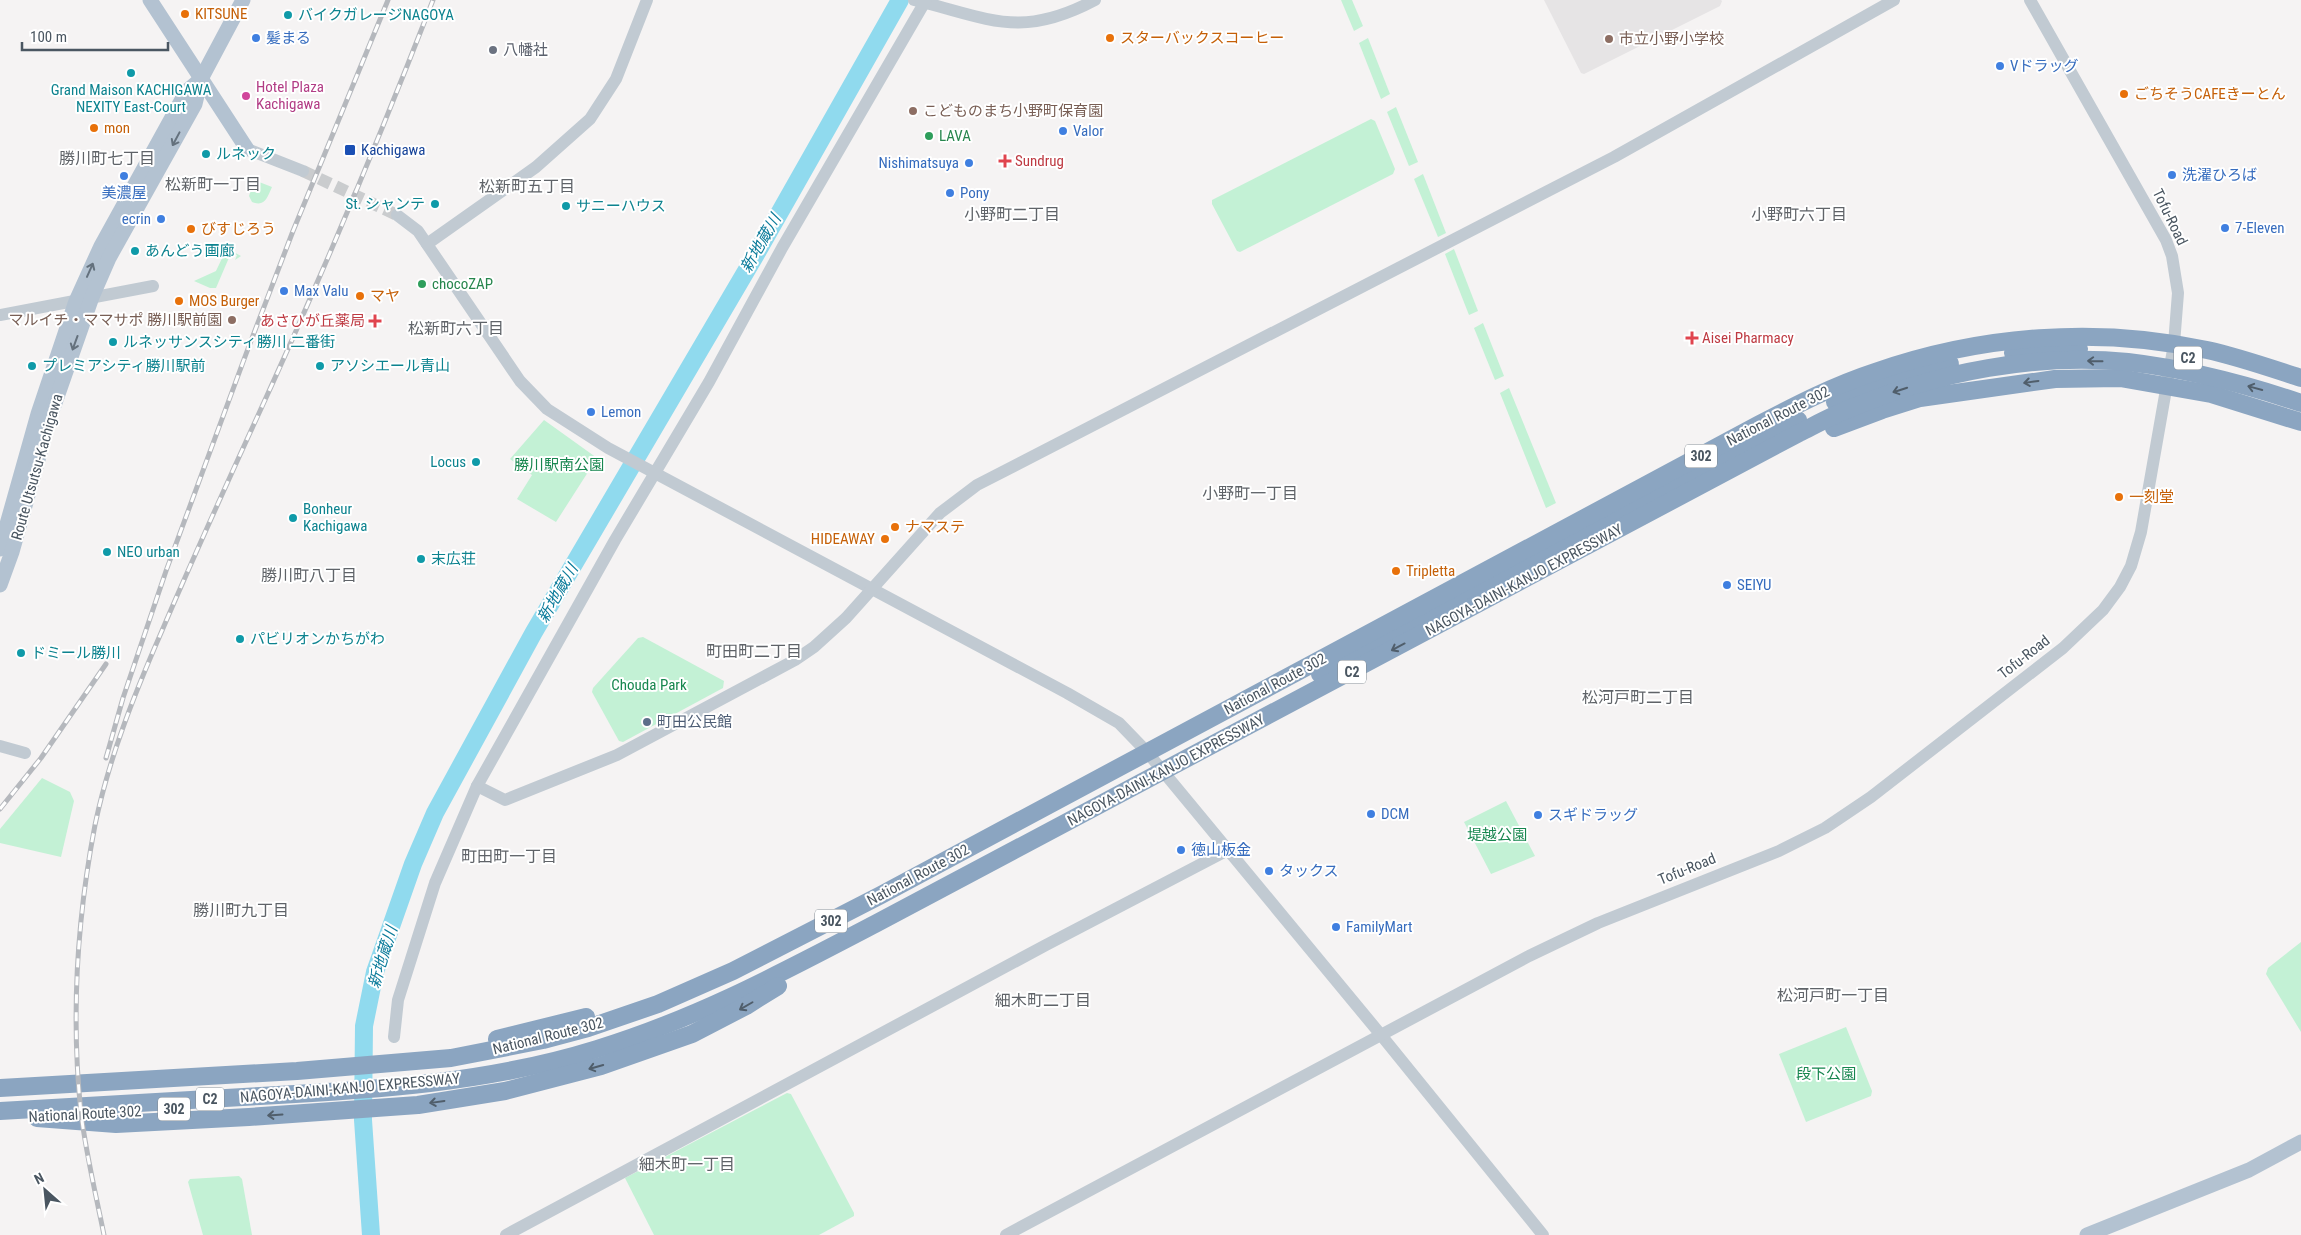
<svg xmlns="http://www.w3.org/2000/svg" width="2301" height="1235" viewBox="0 0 2301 1235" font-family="'Roboto Condensed','Noto Sans JP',sans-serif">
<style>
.education{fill:#e6e4e5}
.green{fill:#c3f1d5}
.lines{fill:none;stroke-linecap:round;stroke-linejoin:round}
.river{stroke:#90daee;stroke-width:18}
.minor-tunnel{stroke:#caccce;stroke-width:12;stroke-dasharray:12 6;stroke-linecap:butt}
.minor{stroke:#c1cad2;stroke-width:12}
.major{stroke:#b3c2d1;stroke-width:15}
.highway{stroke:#8ba5c1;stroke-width:18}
.rail-casing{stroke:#b5b8bd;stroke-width:5}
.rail{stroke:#fff;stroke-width:3;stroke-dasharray:9;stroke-linecap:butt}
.oneway{stroke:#64717d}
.oneway2{stroke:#505e6b}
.food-dot{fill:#e8710a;stroke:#fff;stroke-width:2}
.culture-dot{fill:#0f9aa8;stroke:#fff;stroke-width:2}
.shop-dot{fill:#3f7fe0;stroke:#fff;stroke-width:2}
.education-dot{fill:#8d6e63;stroke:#fff;stroke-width:2}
.worship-dot{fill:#6b7280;stroke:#fff;stroke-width:2}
.hotel-dot{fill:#d1479c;stroke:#fff;stroke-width:2}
.leisure-dot{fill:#2e9e5b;stroke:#fff;stroke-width:2}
.transit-dot{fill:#1a4fb4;stroke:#fff;stroke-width:2}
.health-dot{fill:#e0444e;stroke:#fff;stroke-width:2}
.service-dot{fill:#5c6f8a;stroke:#fff;stroke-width:2}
.labels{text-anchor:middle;stroke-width:4;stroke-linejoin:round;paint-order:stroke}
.shield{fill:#fff;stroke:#808990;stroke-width:1}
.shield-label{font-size:14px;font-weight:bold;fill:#4a5661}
.food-label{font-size:15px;fill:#c56008;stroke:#fff;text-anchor:start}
.culture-label{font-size:15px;fill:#0d838f;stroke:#fff;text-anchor:start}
.shop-label{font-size:15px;fill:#366cbe;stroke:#fff;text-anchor:start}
.education-label{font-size:15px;fill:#785e54;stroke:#fff;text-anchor:start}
.worship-label{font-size:15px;fill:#5b616d;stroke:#fff;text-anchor:start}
.hotel-label{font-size:15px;fill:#b23c85;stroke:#fff;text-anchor:start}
.leisure-label{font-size:15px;fill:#27864d;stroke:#fff;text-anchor:start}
.transit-label{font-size:15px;fill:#164399;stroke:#fff;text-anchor:start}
.health-label{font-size:15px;fill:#be3a42;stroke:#fff;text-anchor:start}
.street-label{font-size:15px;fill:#4a5661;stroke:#fff}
.park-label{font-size:15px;fill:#17864f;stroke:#fff}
.service-label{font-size:15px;fill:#4e5e75;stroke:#fff;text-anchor:start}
.neighbourhood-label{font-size:16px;fill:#5f6368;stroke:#fff}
.water-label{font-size:16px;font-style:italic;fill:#0c7c9b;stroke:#fff}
</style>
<rect width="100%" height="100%" fill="#f5f3f3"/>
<polygon class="education" points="1544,0 1721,0 1722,1 1720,6 1584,74 1581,73"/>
<g class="green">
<polygon points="1341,0 1352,0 1363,26 1354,31"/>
<polygon points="1368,38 1390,94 1381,99 1359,43"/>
<polygon points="1396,107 1418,162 1409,166 1387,112"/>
<polygon points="1371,119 1375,121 1395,169 1393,174 1240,252 1237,251 1212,204 1212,200"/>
<polygon points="1423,174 1446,233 1438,237 1414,179"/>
<path d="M254 180 272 187C267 198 265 207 252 202L249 196Z"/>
<polygon points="1454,249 1478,311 1469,315 1445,254"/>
<polygon points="230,250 241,256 235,260 237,255 231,253 216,288 210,288 194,281 216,271 225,252"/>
<polygon points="1483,323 1504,376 1495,380 1474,328"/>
<polygon points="1509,388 1556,503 1546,508 1500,393"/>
<polygon points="544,420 597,458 556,522 517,499 532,475 510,459"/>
<polygon points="643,637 724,681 723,688 623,742 619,741 592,692 593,688 638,638"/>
<polygon points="42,778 70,792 74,801 61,857 0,843 0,829"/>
<polygon points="1506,801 1535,856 1491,874 1464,822"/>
<polygon points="2301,942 2301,1032 2266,974 2268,968"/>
<polygon points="1846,1027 1872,1091 1871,1096 1806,1122 1779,1054"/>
<polygon points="787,1093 791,1094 854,1213 854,1216 819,1235 654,1235 625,1178"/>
<polygon points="239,1176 242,1179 252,1235 203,1235 188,1182 190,1179"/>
</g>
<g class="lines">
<polyline class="river" points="371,1235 363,1120 364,1026 375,972 413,864 435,813 534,632 755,256 900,0"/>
<polyline class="minor-tunnel" points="303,171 397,215"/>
<g class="minor">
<path d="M914 0C989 18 1020 40 1095 0"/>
<polyline points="247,149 303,171"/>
<polyline points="397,215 418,231 520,381 547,409 608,448 1067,693 1119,723 1147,752 1381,1035 1543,1235"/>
<polyline points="427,244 536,167 590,119 616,79 647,0"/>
<polyline points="0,315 153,286"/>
<polyline points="0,746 25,753"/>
<polyline points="477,786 505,800 617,755 795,660 814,647 846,618 940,513 977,485 1614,157 1894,0"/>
<polyline points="394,1037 398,1000 435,883 477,786 615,540 709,382 782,248 926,0"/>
<polyline points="506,1235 1046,945 1228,850"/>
<polyline points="1006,1235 1529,956 1598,923 1779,851 1825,828 1871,797 2063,648 2103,610 2120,587 2131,566 2141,532 2174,344 2178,293 2172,256 2166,240 2030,0"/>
</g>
<g class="major">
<polyline points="150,0 247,149"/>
<polyline points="0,549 38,414 76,301 101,246 186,92 201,79"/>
<polyline points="0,585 12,552 50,417 92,297 109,258 195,104 201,79 243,0"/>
<polyline points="2087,1235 2249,1170 2301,1142"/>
</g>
<g class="highway">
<polyline points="2013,353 2079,349"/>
<polyline points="1835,402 1896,378 1950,364"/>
<polyline points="1834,428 1882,410 1920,398 2055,379 2120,378 2211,394 2301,422"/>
<polyline points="1320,674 1798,420"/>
<polyline points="497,1039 586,1017"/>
<path d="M0 1088 297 1071 451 1058 543 1040 588 1028 658 1004 733 971 881 895 1758 425C1796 405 1835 385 1875 372 1981 335 2097 326 2207 350 2239 357 2270 368 2301 378"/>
<path d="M0 1111C87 1106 173 1101 260 1096 373 1090 488 1083 597 1049 698 1018 783 972 875 924L1799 433C1817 424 1835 414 1854 407 1938 372 2037 353 2128 362 2187 369 2245 384 2301 403"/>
<polyline points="37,1118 116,1124 249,1117 418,1105 505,1091 601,1066 692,1034 746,1006 778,986"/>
</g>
<g class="rail-casing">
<g id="rail">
<polyline points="106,758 123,698 166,571 246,354 293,231 388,0"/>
<polyline points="0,809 41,758 106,664"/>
<path d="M104 1235C96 1195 86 1154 81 1113 71 1018 77 919 95 825 109 758 134 695 161 633 189 567 219 501 249 435 315 292 376 147 433 0"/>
</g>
</g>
<use href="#rail" class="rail"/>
</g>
<defs><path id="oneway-shaft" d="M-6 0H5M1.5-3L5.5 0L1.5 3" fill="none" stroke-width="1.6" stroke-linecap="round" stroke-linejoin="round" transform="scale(1.25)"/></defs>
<g class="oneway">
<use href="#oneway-shaft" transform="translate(176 139) rotate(118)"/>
<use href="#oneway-shaft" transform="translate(90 270) rotate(-66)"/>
<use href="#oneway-shaft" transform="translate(75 343) rotate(110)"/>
</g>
<g class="oneway2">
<use href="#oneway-shaft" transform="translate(2095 361) rotate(-179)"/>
<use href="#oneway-shaft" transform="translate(2031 382) rotate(172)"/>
<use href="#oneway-shaft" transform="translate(2255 388) rotate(-165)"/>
<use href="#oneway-shaft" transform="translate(1900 390) rotate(162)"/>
<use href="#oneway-shaft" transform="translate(1398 647) rotate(152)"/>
<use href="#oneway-shaft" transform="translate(746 1006) rotate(150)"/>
<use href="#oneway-shaft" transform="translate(596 1067) rotate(164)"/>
<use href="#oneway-shaft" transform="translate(437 1102) rotate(172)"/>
<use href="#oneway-shaft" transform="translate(275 1115) rotate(176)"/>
</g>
<g class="food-dot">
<circle cx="185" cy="14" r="5"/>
<circle cx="1110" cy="38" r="5"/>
<circle cx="2124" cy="94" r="5"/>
<circle cx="94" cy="128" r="5"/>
<circle cx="191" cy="229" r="5"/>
<circle cx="360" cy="296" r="5"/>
<circle cx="179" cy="301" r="5"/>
<circle cx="2119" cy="497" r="5"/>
<circle cx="895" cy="527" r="5"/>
<circle cx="885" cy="539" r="5"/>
<circle cx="1396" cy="571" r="5"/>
</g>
<g class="culture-dot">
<circle cx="288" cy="15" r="5"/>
<circle cx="131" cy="73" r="5"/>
<circle cx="206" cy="154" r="5"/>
<circle cx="435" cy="204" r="5"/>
<circle cx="566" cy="206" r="5"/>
<circle cx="135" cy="251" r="5"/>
<circle cx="113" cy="342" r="5"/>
<circle cx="32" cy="366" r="5"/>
<circle cx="320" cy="366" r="5"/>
<circle cx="476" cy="462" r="5"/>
<circle cx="293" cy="518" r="5"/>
<circle cx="107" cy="552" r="5"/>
<circle cx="421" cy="559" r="5"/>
<circle cx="240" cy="639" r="5"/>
<circle cx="21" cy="653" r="5"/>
</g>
<g class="shop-dot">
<circle cx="256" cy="38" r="5"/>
<circle cx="2000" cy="66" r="5"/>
<circle cx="1063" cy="131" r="5"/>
<circle cx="969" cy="163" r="5"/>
<circle cx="2172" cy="175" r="5"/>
<circle cx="124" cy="176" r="5"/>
<circle cx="950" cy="193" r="5"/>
<circle cx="161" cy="219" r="5"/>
<circle cx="2225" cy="228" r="5"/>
<circle cx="284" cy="291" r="5"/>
<circle cx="591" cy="412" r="5"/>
<circle cx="1727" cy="585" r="5"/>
<circle cx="1371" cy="814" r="5"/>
<circle cx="1538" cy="815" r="5"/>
<circle cx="1181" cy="850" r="5"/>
<circle cx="1269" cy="871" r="5"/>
<circle cx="1336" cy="927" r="5"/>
</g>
<g class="education-dot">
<circle cx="1609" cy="39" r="5"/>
<circle cx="913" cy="111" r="5"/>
<circle cx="232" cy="320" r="5"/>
</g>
<circle class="worship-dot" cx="493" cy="50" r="5"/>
<circle class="hotel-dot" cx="246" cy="96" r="5"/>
<g class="leisure-dot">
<circle cx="929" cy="136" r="5"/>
<circle cx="422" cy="284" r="5"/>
</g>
<rect class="transit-dot" x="344" y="144" width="12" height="12" rx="2.5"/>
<g class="health-dot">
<path d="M1002.5 153.5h5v5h5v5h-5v5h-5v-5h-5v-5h5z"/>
<path d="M372.5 313.5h5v5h5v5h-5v5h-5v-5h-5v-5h5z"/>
<path d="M1689.5 330.5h5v5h5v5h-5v5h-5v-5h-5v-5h5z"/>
</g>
<circle class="service-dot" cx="647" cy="722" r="5"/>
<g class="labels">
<g class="shield">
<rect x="2174" y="346.5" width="28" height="23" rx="4"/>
<rect x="1685" y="444.5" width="32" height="23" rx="4"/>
<rect x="1338" y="660.5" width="28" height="23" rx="4"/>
<rect x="815" y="909.5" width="32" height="23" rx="4"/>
<rect x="196" y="1087.5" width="28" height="23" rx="4"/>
<rect x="158" y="1097.5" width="32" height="23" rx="4"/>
</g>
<g class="shield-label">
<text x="2188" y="363">C2</text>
<text x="1701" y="461">302</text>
<text x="1352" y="677">C2</text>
<text x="831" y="926">302</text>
<text x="210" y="1104">C2</text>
<text x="174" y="1114">302</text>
</g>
<g class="food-label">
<text x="195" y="19">KITSUNE</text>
<text x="1120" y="43">スターバックスコーヒー</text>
<text x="2134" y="99">ごちそうCAFEきーとん</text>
<text x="104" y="133">mon</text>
<text x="201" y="234">びすじろう</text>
<text x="370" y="301">マヤ</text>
<text x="189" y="306">MOS Burger</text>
<text x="2129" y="502">一刻堂</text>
<text x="905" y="532">ナマステ</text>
<text x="875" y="544" text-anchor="end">HIDEAWAY</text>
<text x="1406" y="576">Tripletta</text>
</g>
<g class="culture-label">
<text x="298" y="20">バイクガレージNAGOYA</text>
<text x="131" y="95" text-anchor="middle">Grand Maison KACHIGAWA<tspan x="131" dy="17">NEXITY East-Court</tspan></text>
<text x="216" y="159">ルネック</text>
<text x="425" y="209" text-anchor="end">St. シャンテ</text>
<text x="576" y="211">サニーハウス</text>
<text x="145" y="256">あんどう画廊</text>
<text x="123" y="347">ルネッサンスシティ勝川 二番街</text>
<text x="42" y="371">プレミアシティ勝川駅前</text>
<text x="330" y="371">アソシエール青山</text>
<text x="466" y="467" text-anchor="end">Locus</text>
<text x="303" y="514">Bonheur<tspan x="303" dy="17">Kachigawa</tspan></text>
<text x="117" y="557">NEO urban</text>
<text x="431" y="564">末広荘</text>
<text x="250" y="644">パビリオンかちがわ</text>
<text x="31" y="658">ドミール勝川</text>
</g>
<g class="shop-label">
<text x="266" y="43">髪まる</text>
<text x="2010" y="71">Vドラッグ</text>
<text x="1073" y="136">Valor</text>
<text x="959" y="168" text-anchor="end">Nishimatsuya</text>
<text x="2182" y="180">洗濯ひろば</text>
<text x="124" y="198" text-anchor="middle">美濃屋</text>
<text x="960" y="198">Pony</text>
<text x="151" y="224" text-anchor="end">ecrin</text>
<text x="2235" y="233">7-Eleven</text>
<text x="294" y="296">Max Valu</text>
<text x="601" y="417">Lemon</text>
<text x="1737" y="590">SEIYU</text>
<text x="1381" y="819">DCM</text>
<text x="1548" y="820">スギドラッグ</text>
<text x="1191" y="855">徳山板金</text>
<text x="1279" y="876">タックス</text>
<text x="1346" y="932">FamilyMart</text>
</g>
<g class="education-label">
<text x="1619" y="44">市立小野小学校</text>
<text x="923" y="116">こどものまち小野町保育園</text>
<text x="222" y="325" text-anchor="end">マルイチ・ママサポ 勝川駅前園</text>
</g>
<g class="worship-label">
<text x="503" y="55">八幡社</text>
</g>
<g class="hotel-label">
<text x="256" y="92">Hotel Plaza<tspan x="256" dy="17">Kachigawa</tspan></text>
</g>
<g class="leisure-label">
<text x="939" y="141">LAVA</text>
<text x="432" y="289">chocoZAP</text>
</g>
<g class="transit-label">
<text x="361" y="155">Kachigawa</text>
</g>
<g class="health-label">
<text x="1015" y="166">Sundrug</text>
<text x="365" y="326" text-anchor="end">あさひが丘薬局</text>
<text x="1702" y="343">Aisei Pharmacy</text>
</g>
<g class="street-label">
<text transform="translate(2170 217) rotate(64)" y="5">Tofu-Road</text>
<text transform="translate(1778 416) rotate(-27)" y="5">National Route 302</text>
<text transform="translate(37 467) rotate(-74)" y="5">Route Utsutsu-Kachigawa</text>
<text transform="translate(1524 580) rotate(-28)" y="5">NAGOYA-DAINI-KANJO EXPRESSWAY</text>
<text transform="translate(2024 657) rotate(-38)" y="5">Tofu-Road</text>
<text transform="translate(1275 684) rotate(-28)" y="5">National Route 302</text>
<text transform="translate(1166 770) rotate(-28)" y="5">NAGOYA-DAINI-KANJO EXPRESSWAY</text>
<text transform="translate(1687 869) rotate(-22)" y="5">Tofu-Road</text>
<text transform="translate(918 875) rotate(-28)" y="5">National Route 302</text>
<text transform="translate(548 1036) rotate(-14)" y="5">National Route 302</text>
<text transform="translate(350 1088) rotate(-5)" y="5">NAGOYA-DAINI-KANJO EXPRESSWAY</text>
<text transform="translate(85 1114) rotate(-3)" y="5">National Route 302</text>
</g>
<g class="park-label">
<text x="559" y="470">勝川駅南公園</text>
<text x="649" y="690">Chouda Park</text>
<text x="1497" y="840">堤越公園</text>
<text x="1826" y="1079">段下公園</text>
</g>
<g class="service-label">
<text x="657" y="727">町田公民館</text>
</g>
<g class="neighbourhood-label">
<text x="107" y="164">勝川町七丁目</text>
<text x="213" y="190">松新町一丁目</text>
<text x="527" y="192">松新町五丁目</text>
<text x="1012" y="220">小野町二丁目</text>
<text x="1799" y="220">小野町六丁目</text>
<text x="456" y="334">松新町六丁目</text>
<text x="1250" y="499">小野町一丁目</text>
<text x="309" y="581">勝川町八丁目</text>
<text x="754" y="657">町田町二丁目</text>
<text x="1638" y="703">松河戸町二丁目</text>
<text x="509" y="862">町田町一丁目</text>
<text x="241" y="916">勝川町九丁目</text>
<text x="1833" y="1001">松河戸町一丁目</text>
<text x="1043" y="1006">細木町二丁目</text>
<text x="687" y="1170">細木町一丁目</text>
</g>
<g class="water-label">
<text transform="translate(760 243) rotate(-60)" y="6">新地蔵川</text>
<text transform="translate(557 593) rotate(-60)" y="6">新地蔵川</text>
<text transform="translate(382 957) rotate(-73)" y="6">新地蔵川</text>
</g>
</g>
<g transform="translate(45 1190) rotate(333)" stroke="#ffffff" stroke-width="4" paint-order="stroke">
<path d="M0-4L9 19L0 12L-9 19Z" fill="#4a5661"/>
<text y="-8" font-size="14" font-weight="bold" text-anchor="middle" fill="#4a5661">N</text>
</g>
<path d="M22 42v8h146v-8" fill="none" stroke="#4a5661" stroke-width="2.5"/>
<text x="30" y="42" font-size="15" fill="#4a5661" stroke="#ffffff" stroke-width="4" paint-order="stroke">100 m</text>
</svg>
